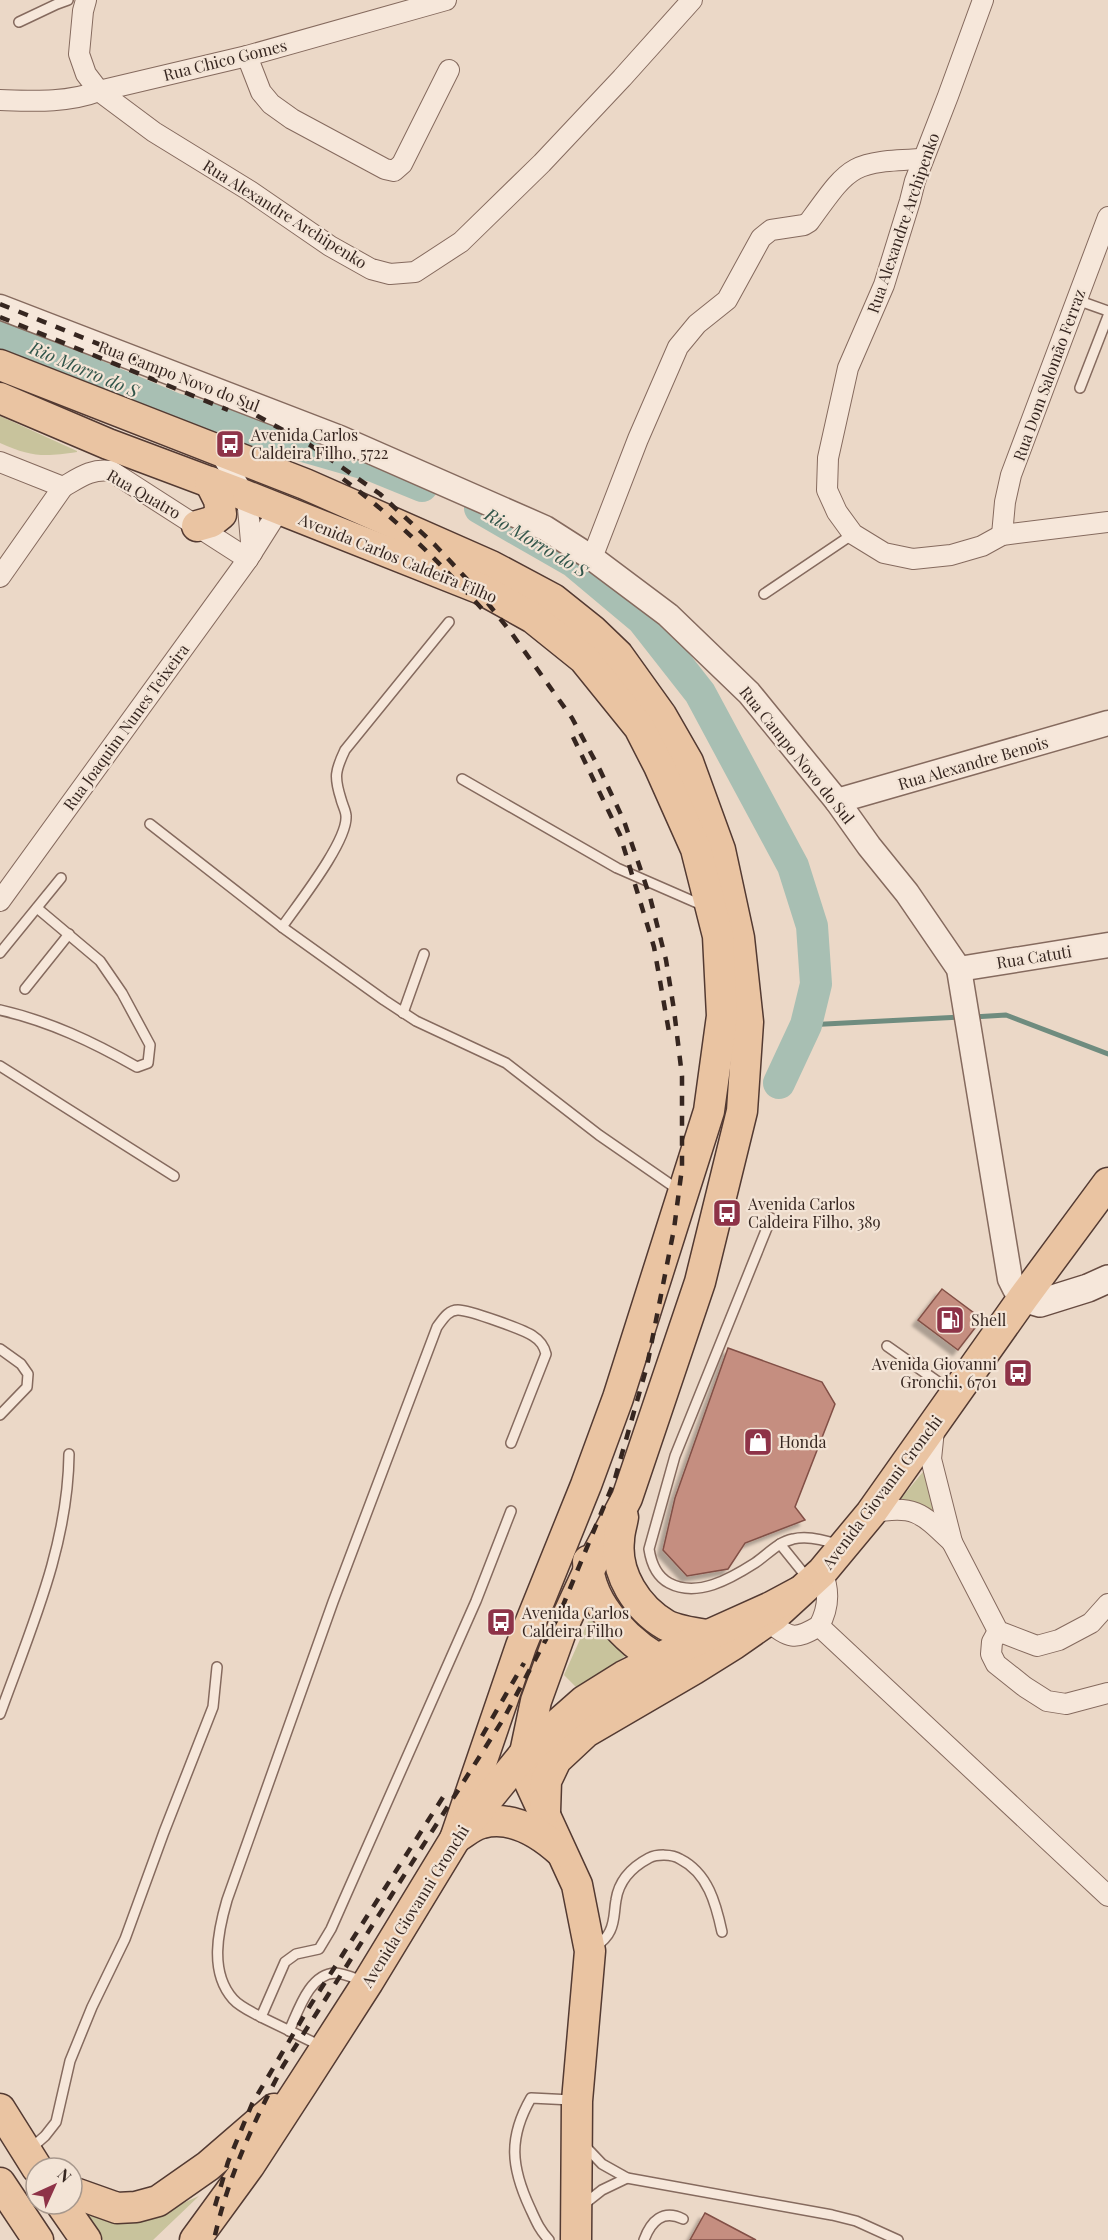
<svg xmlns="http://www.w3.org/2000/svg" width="1108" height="2240" viewBox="0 0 1108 2240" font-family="'Playfair Display',serif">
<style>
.green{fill:#c8c39c}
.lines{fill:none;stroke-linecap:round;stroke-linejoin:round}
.stream{stroke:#6f8c7f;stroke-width:5}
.river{stroke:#a8bfb3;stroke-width:32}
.building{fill:#c58e80;stroke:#825046;stroke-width:1.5;filter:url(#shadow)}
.service-casing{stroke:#856a5e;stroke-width:12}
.minor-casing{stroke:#856a5e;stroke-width:22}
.tertiary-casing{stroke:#856a5e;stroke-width:27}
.secondary-casing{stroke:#674b41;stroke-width:30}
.primary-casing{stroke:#533a32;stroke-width:33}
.service{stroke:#f6e7da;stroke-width:9}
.minor{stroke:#f6e7da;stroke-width:20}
.tertiary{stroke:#f6e7da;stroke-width:24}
.secondary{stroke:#f6e7da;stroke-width:27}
.primary{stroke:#eac4a2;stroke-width:30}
.rail{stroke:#362620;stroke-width:4.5;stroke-dasharray:10 10;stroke-linecap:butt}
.labels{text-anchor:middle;stroke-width:4.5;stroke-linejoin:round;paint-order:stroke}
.street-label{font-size:16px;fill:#362620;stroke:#f3e4d6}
.poi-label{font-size:16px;fill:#362620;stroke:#f3e4d6;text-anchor:start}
.water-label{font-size:18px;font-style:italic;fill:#31554a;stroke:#f3e4d6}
</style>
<defs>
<filter id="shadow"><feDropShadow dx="-5.5" dy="5.5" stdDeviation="1.5" flood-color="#0004"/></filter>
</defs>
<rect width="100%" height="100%" fill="#ebd8c7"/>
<g class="green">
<path d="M0 416 77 451V452C44 457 31 457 0 443Z"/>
<polygon points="927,1467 945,1530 899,1501"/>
<polygon points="591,1615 599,1629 628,1654 578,1689 564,1675"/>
<polygon points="199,2196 153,2240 103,2240 82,2210 161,2213"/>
</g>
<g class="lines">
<g class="stream">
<polyline points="973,1017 1006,1015 1108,1054"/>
<polyline points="806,1025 961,1017"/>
</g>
<g class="river">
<polyline points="0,335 175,409 373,466 422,486"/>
<polyline points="480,508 574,562 642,619 700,693 793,866 812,926 816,984 806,1025 779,1083"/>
</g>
</g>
<g class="building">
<polygon points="942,1289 982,1319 958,1350 918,1320"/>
<polygon points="728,1348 822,1382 835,1404 795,1507 805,1520 745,1543 728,1569 687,1576 663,1550 675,1498"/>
<polygon points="705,2213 756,2240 690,2240"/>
</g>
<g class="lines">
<g class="service-casing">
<g id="service">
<polyline points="19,22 57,4 68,0"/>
<polyline points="1077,300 1108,311"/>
<polyline points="1080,388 1108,316"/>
<polyline points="764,594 853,534"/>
<polyline points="462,779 617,868 704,906"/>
<polyline points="150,824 282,927 384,1000 416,1021 506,1063 599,1135 680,1191"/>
<path d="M282 927C298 904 348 841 346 816 346 811 342 804 341 799 334 777 335 771 345 750L449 622"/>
<polyline points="0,953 61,878"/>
<polyline points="25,989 69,934"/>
<path d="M0 1010C49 1021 93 1042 137 1067L148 1063 150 1045 122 993 100 961 37 908"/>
<polyline points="403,1013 424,954"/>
<polyline points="0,1066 174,1176"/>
<path d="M771 1218 675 1456 649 1549C651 1562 656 1576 669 1583 697 1598 730 1579 755 1563 767 1555 778 1542 793 1539 808 1535 825 1540 839 1545"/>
<polyline points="887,1346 951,1391"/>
<polyline points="0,1349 21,1364 28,1374 27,1387 0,1415"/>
<polyline points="780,1544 809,1580"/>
<path d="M0 1714C31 1628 68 1546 69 1454"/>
<path d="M594 1948C601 1943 607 1938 610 1931 615 1921 614 1911 616 1900 619 1880 632 1867 649 1858 657 1854 672 1854 680 1859 708 1873 716 1904 722 1932"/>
<path d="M261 2017C252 2012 240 2007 233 1999 209 1972 218 1931 227 1900L333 1602 437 1327C443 1319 448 1310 458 1310 469 1310 525 1330 533 1336 541 1341 544 1346 546 1354L511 1443"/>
<path d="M289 2031C298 2012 309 1974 335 1973 343 1973 354 1978 362 1981"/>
<polyline points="323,2047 261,2017 285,1962 296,1954 319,1949 331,1929 476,1601 511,1511"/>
<polyline points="584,2145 602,2164 627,2178 832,2215 856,2221 898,2240"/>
<polyline points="29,2150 45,2136 56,2122 70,2061 92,2007 125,1939 164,1832 213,1707 217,1667"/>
<polyline points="583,2205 602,2190 627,2178"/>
<path d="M549 2240C539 2229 536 2221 530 2208 511 2167 508 2138 531 2098L572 2100"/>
<path d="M644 2240C651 2221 663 2209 683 2219"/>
</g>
</g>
<g class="minor-casing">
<g id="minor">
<polyline points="86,0 83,11 79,54 86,74 99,91 154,132 250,191 330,246 371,269 390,274 415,272 461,242 542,163 622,78 692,0"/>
<polyline points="983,0 948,96 915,181 910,201 884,285 848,368 828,458 827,490 837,512 853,534 884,553 913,559 951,555 982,546 1002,535 1108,522"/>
<polyline points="247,56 261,92 271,104 292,119 385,169 394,171 402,164 449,70"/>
<path d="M0 100C33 101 68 103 99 91L247 56 446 0"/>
<polyline points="220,452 244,495 248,508 252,553"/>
<path d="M0 462 63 487C79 478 92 468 111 471L248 559"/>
<polyline points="1002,535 1005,502 1011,475 1108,217"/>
<path d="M592 558 638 439 678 347 697 324 727 300 761 238 771 230 804 225 809 222C851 164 850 162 923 159"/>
<polyline points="0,577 63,487"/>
<polyline points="0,901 248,559 279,510"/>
<polyline points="934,1430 931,1459 952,1542 998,1631 1037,1646 1059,1640 1091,1623 1108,1604"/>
<path d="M871 1513C914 1504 922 1513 952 1542"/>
<path d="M767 1621C790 1638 794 1641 819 1626 829 1608 830 1591 822 1572"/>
<polyline points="819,1626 1108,1896"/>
<polyline points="998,1631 992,1642 991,1654 996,1664 1025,1687 1047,1701 1066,1704 1108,1693"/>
</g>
</g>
<g class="tertiary-casing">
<g id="tertiary">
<polyline points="0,307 340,438 545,528 592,558 668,615 749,693 837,801 869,846 907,893 959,969 1010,1279 1015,1289 1023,1298"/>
<polyline points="837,801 1108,723"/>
<polyline points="959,969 1108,945"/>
</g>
</g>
<g class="secondary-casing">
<polyline id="secondary" points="1023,1298 1040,1303 1088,1288 1108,1279"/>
</g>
<g class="primary-casing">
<g id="primary">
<polyline points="0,365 305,484 491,566 553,599 593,631 618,655 661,715 688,762 720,850 739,938 748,1022 742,1111 700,1282 627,1498 588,1572 563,1626 536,1701 525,1753 526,1774 577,1885 590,1951 577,2101 576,2240"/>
<polyline points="0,398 108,444 244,495 481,589 533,618 584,659 639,727 659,766 696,849 718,936 722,1016 709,1111 618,1398 586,1485 521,1646 455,1839"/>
<polyline points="197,526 211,522 221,514 219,500 210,482"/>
<path d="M623 1517C622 1524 619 1532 619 1540 615 1574 637 1608 666 1625 678 1631 693 1633 707 1635"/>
<path d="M588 1561C588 1606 633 1648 671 1666"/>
<polyline points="545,1812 546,1781 556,1760 586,1732 694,1669 734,1644 774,1616 822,1572 871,1513 1023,1298 1108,1183"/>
<path d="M457 1837C465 1832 473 1825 482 1823 512 1815 540 1833 561 1852"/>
<polyline points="0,2109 37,2168"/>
<polyline points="0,2183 38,2240"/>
<polyline points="72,2192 117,2208 136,2207 158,2201 208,2166 274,2109"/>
<polyline points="61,2204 86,2240"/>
<polyline points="195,2240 249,2166 303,2083 368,1982 455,1839 525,1753 584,1701 624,1676 682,1647 771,1607 799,1592"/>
</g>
</g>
<use href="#service" class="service"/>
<use href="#minor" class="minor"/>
<use href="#tertiary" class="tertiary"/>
<use href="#secondary" class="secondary"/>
<use href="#primary" class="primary"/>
<g class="rail">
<path d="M0 304 170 373 234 403 310 445 380 494 435 545 478 591 510 631 572 718 600 770 624 821 650 897 666 960 674 1010 682 1076V1168L674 1229 647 1366 614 1482 559 1615 504 1718 283 2066C254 2121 227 2179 214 2240"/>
<polyline points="0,317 228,410"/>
<path d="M343 479C396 518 441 564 485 612"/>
<polyline points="573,737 620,835 654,947 669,1032"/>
<polyline points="482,1736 524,1663"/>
<polyline points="215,2206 228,2162 252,2104 308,2009 445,1794"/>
</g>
</g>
<defs>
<g id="bus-square" transform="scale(1.5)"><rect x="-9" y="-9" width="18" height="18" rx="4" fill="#8e3348" stroke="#f3e4d6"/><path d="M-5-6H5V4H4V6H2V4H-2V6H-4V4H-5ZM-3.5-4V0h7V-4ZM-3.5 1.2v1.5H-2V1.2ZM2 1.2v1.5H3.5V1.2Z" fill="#fff"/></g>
<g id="fuel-square" transform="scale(1.5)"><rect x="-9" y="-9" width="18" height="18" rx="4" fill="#8e3348" stroke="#f3e4d6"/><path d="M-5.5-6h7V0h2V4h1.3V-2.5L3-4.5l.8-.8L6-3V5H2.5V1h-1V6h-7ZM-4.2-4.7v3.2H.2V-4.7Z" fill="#fff"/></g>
<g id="shop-square" transform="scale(1.5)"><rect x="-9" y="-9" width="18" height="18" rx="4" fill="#8e3348" stroke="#f3e4d6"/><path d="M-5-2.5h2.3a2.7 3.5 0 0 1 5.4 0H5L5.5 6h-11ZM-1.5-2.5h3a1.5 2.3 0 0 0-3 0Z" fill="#fff"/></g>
</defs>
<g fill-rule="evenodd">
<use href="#bus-square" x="230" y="444"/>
<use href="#bus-square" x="727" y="1213"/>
<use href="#fuel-square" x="950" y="1320"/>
<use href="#bus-square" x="1018" y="1373"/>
<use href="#shop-square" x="758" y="1442"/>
<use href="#bus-square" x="501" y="1622"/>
</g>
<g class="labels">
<g class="street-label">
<text transform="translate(225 60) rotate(-14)" y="6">Rua Chico Gomes</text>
<text transform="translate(285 214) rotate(32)" y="6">Rua Alexandre Archipenko</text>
<text transform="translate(903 223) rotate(-71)" y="6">Rua Alexandre Archipenko</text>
<text transform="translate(1049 375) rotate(-70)" y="6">Rua Dom Salomão Ferraz</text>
<text transform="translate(179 376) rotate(21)" y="6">Rua Campo Novo do Sul</text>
<text transform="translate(144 494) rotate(30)" y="6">Rua Quatro</text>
<text transform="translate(398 558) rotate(22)" y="6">Avenida Carlos Caldeira Filho</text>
<text transform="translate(126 727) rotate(-54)" y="6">Rua Joaquim Nunes Teixeira</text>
<text transform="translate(797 755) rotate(51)" y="6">Rua Campo Novo do Sul</text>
<text transform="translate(973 763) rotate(-16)" y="6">Rua Alexandre Benois</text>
<text transform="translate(1034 957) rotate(-9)" y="6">Rua Catuti</text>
<text transform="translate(882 1492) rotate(-53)" y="6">Avenida Giovanni Gronchi</text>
<text transform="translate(415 1906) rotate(-58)" y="6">Avenida Giovanni Gronchi</text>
</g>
<g class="poi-label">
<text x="251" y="441">Avenida Carlos<tspan x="251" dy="18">Caldeira Filho, 5722</tspan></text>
<text x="748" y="1210">Avenida Carlos<tspan x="748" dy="18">Caldeira Filho, 389</tspan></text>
<text x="971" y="1326">Shell</text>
<text x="997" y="1370" text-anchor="end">Avenida Giovanni<tspan x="997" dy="18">Gronchi, 6701</tspan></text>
<text x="779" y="1448">Honda</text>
<text x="522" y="1619">Avenida Carlos<tspan x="522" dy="18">Caldeira Filho</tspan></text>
</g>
<g class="water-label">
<text transform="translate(84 370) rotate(23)" y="6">Rio Morro do S</text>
<text transform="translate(536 543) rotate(31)" y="6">Rio Morro do S</text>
</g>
</g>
<g transform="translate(54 2186) rotate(45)"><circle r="28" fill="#f3e4d6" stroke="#a7988d" stroke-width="1.5"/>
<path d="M0-4.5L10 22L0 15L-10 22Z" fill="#8e3348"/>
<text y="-9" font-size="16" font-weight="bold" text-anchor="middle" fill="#362620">N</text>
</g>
</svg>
